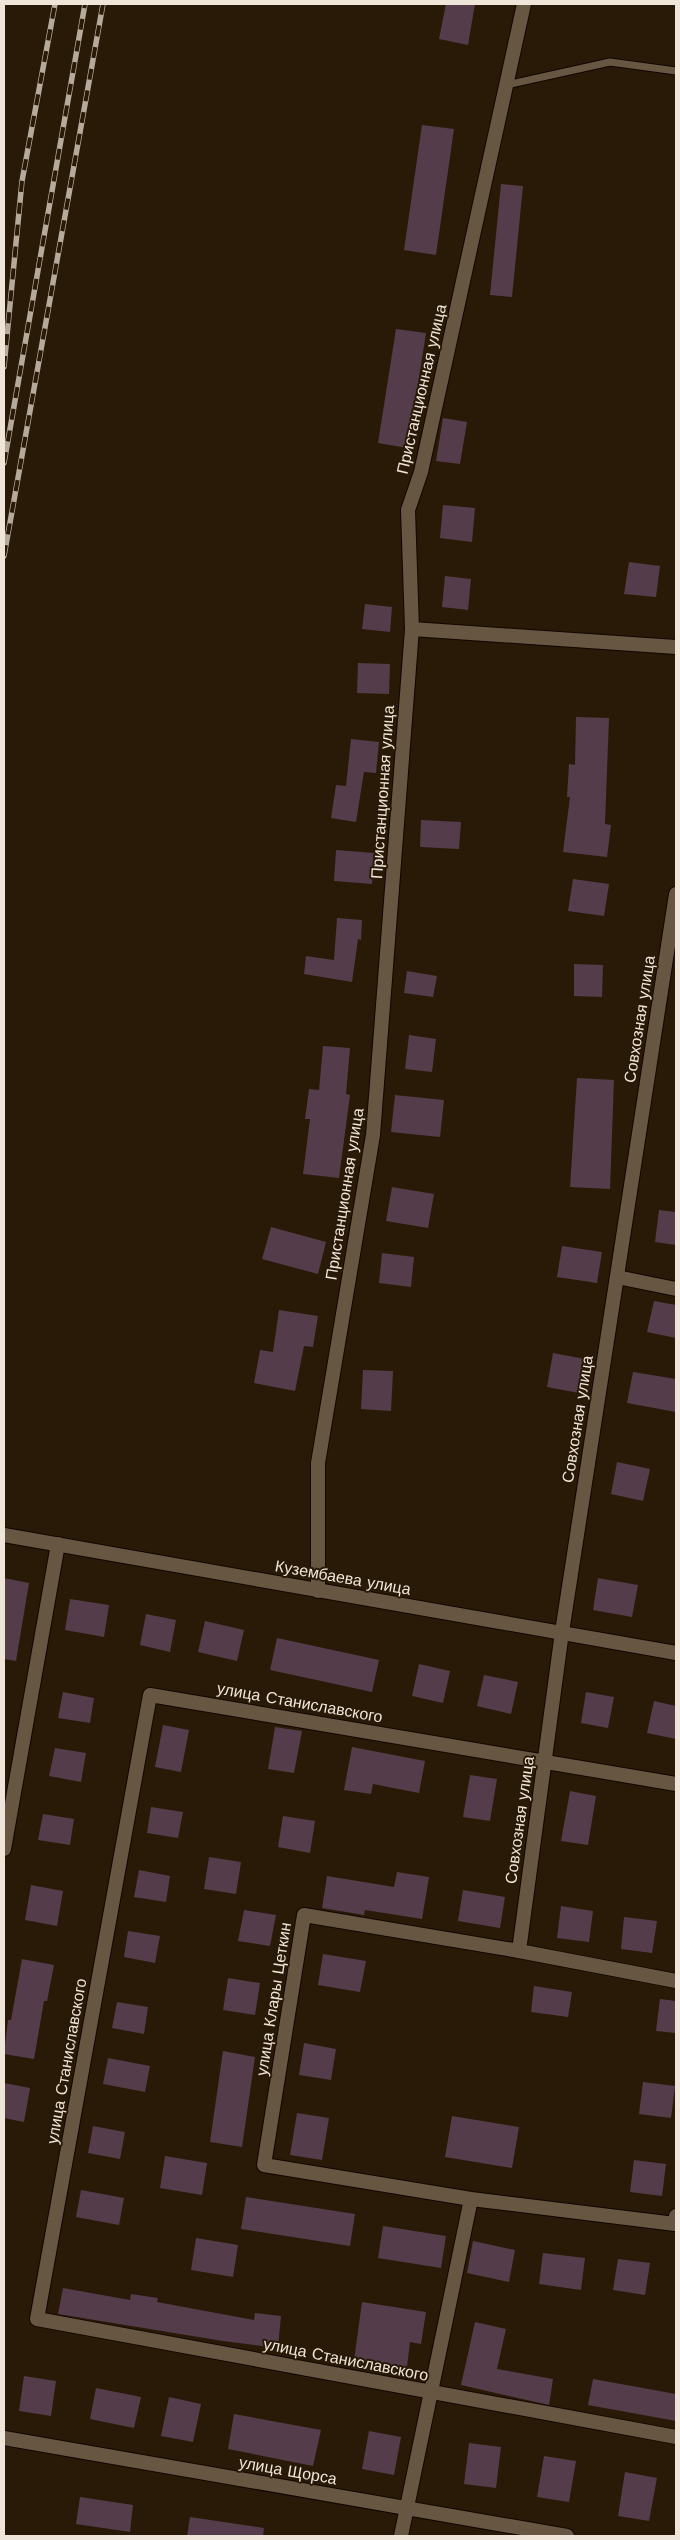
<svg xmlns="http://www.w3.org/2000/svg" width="680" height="2540" viewBox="0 0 680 2540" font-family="'Work Sans',sans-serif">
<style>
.building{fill:#543c4a}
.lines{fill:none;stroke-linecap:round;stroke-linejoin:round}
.lane-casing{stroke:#110500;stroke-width:9}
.street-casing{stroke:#110500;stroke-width:16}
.lane{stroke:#675641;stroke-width:7}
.street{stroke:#675641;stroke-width:14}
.rail-casing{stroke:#b5aa9b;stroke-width:5.5}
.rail{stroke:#291a07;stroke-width:4;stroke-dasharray:11;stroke-linecap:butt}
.labels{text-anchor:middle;stroke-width:4;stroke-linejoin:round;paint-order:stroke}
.street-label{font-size:16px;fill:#efe5d9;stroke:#291a07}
</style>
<rect width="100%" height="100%" fill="#291a07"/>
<g class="building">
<polygon points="446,4 475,4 468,45 439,39"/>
<polygon points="422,125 454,129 436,255 404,250"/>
<polygon points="501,184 523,186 512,297 490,295"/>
<polygon points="396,329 426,333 408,448 378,443"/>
<polygon points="443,418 467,422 460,464 436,461"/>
<polygon points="443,505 475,508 472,542 440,538"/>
<polygon points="629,562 660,566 656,597 624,594"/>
<polygon points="445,576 471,579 468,610 442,607"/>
<polygon points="365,604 392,607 390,632 362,629"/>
<polygon points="358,663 390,664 389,694 357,693"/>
<polygon points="576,717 609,718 605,824 611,825 607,857 563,852 570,797 567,797 569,764 575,765"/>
<polygon points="351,739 379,742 376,773 364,772 356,822 331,818 336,785 346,786"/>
<polygon points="421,820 461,822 459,849 420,847"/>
<polygon points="336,850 374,853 372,884 334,881"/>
<polygon points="573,879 609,884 604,916 568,911"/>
<polygon points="337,918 362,920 361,940 358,939 352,982 304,974 306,956 334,960"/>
<polygon points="574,964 603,965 602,997 574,996"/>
<polygon points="407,971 437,976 433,997 404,993"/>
<polygon points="409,1035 436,1039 432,1072 405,1069"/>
<polygon points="323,1046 350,1048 346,1094 350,1095 339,1178 303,1174 310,1119 305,1119 309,1089 319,1090"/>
<polygon points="577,1078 614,1080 610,1189 570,1187"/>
<polygon points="395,1095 444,1100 440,1137 391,1132"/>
<polygon points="392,1187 434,1194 428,1228 386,1221"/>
<polygon points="659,1210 676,1212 676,1245 655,1242"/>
<polygon points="271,1227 326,1242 318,1274 262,1259"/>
<polygon points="562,1246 602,1252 597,1283 557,1277"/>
<polygon points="382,1253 414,1257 411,1287 379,1283"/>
<polygon points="654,1301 676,1305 676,1338 647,1332"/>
<polygon points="279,1310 318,1316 313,1347 304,1346 295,1391 254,1383 260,1350 273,1352"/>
<polygon points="553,1353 585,1359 579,1393 547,1387"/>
<polygon points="363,1370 393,1371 391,1411 361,1409"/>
<polygon points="633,1372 676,1379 676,1412 627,1403"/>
<polygon points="617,1462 650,1469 643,1501 611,1494"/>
<polygon points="4,1578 29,1583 16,1661 4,1659"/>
<polygon points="598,1578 638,1585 632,1617 593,1610"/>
<polygon points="70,1599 109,1605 104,1637 65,1630"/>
<polygon points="146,1614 176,1620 170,1652 140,1645"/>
<polygon points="205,1621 244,1630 237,1661 198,1652"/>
<polygon points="277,1638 379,1660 372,1692 270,1670"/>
<polygon points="419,1664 450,1671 443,1703 412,1696"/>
<polygon points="484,1675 518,1682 511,1714 477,1706"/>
<polygon points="63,1692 94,1698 90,1723 58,1718"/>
<polygon points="586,1692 614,1697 608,1728 581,1723"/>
<polygon points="654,1701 676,1706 676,1739 647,1733"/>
<polygon points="163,1725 189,1730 181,1772 155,1767"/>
<polygon points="275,1727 302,1731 294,1773 268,1769"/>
<polygon points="352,1747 425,1761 419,1793 373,1784 371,1794 344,1790"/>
<polygon points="55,1748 86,1753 81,1782 49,1776"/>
<polygon points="470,1775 497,1779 490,1821 463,1817"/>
<polygon points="570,1791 596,1796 588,1845 561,1841"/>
<polygon points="151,1807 183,1812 178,1838 147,1833"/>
<polygon points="43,1814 74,1819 70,1845 38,1840"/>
<polygon points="283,1816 315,1821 310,1853 278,1847"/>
<polygon points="209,1857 241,1862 236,1894 204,1889"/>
<polygon points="139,1870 170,1876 166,1902 134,1897"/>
<polygon points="397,1872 429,1877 422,1919 365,1910 364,1915 322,1908 327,1876 394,1887"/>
<polygon points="31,1885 63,1891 57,1926 25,1920"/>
<polygon points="463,1890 505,1897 500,1928 458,1921"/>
<polygon points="561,1906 593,1911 589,1942 557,1938"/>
<polygon points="244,1910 276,1915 270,1946 238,1941"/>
<polygon points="624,1917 657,1921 652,1953 621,1949"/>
<polygon points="128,1931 160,1936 155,1963 124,1957"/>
<polygon points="323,1954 366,1961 360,1992 318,1985"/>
<polygon points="22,1959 54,1965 47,2001 44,2001 34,2059 4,2054 8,2020 11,2020"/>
<polygon points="228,1978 260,1983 255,2015 223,2010"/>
<polygon points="534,1986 572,1992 568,2017 531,2012"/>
<polygon points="660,1999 676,2001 676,2033 656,2031"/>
<polygon points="117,2002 148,2007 144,2034 112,2028"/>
<polygon points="304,2043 336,2049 331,2080 299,2075"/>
<polygon points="223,2051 255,2057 242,2147 210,2142"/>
<polygon points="108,2058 150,2066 145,2092 103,2084"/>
<polygon points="643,2082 675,2086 671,2118 639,2114"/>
<polygon points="4,2083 30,2088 24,2122 4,2118"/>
<polygon points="297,2113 329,2118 322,2160 290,2155"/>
<polygon points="452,2116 519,2127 512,2168 445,2157"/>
<polygon points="93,2126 125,2132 120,2159 88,2153"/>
<polygon points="165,2156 207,2163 202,2195 160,2188"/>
<polygon points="634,2160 666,2164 662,2196 630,2192"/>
<polygon points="81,2190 124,2198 119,2225 76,2217"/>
<polygon points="246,2197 355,2214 350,2246 241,2229"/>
<polygon points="383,2226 446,2236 441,2268 378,2258"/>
<polygon points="196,2238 238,2245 233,2277 191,2270"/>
<polygon points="473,2241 515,2250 509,2282 467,2273"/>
<polygon points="543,2253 585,2258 581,2290 539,2284"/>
<polygon points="618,2259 650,2263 645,2295 613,2290"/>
<polygon points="63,2288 130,2300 131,2294 158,2298 157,2302 254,2320 255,2313 281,2316 278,2348 223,2341 58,2314"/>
<polygon points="362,2302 426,2312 421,2344 410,2342 406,2375 353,2368"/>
<polygon points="475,2322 506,2329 497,2369 553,2379 549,2405 461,2385"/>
<polygon points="24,2376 56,2381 51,2416 19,2411"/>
<polygon points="593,2379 676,2394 676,2421 588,2405"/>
<polygon points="96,2388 141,2397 134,2428 90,2419"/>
<polygon points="169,2397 201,2404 193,2442 161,2436"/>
<polygon points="234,2414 321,2430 313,2466 228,2449"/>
<polygon points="369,2431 401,2437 394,2475 362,2469"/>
<polygon points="469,2443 501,2447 496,2488 464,2484"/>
<polygon points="544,2456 576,2461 569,2502 537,2497"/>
<polygon points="625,2472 657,2478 649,2521 618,2516"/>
<polygon points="80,2497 133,2505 130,2532 76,2524"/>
<polygon points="190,2517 264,2528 263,2536 187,2536"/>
</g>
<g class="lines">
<g class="lane-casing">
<polyline id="lane" points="506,85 610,62 676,71"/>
</g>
<g class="street-casing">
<g id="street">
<polyline points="412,629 676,647"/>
<polyline points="617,1277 676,1289"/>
<polyline points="4,1535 676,1653"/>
<polyline points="318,1591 318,1463 373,1135 412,629 408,510 421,472 524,4"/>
<polyline points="676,1784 150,1695 37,2319 676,2437"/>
<polyline points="4,1849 58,1544"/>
<polyline points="519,1951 562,1632 676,894"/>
<polyline points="676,1981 519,1951 304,1915 264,2165 471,2199 675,2224 676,2216"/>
<polyline points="4,2438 567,2536"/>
<polyline points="401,2536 471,2199"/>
</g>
</g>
<use href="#lane" class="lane"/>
<use href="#street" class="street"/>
<g class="rail-casing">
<g id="rail">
<polyline points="4,367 22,181 55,4"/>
<polyline points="4,463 85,4"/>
<polyline points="4,556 103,4"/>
</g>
</g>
<use href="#rail" class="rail"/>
</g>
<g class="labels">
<g class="street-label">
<text transform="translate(421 389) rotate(-77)" y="6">Пристанционная улица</text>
<text transform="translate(382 792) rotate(-86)" y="6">Пристанционная улица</text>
<text transform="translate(639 1019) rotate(-81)" y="6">Совхозная улица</text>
<text transform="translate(344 1194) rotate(-81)" y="6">Пристанционная улица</text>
<text transform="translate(577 1419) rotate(-81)" y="6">Совхозная улица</text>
<text transform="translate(343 1577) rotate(10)" y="6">Кузембаева улица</text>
<text transform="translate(300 1702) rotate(10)" y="6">улица Станиславского</text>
<text transform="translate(519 1820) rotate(-82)" y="6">Совхозная улица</text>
<text transform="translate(273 1999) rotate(-81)" y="6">улица Клары Цеткин</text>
<text transform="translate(66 2061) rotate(-80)" y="6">улица Станиславского</text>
<text transform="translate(346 2359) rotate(11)" y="6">улица Станиславского</text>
<text transform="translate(288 2470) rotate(10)" y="6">улица Щорса</text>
</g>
</g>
<rect width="680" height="2540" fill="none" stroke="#efe5d9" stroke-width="10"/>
</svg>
